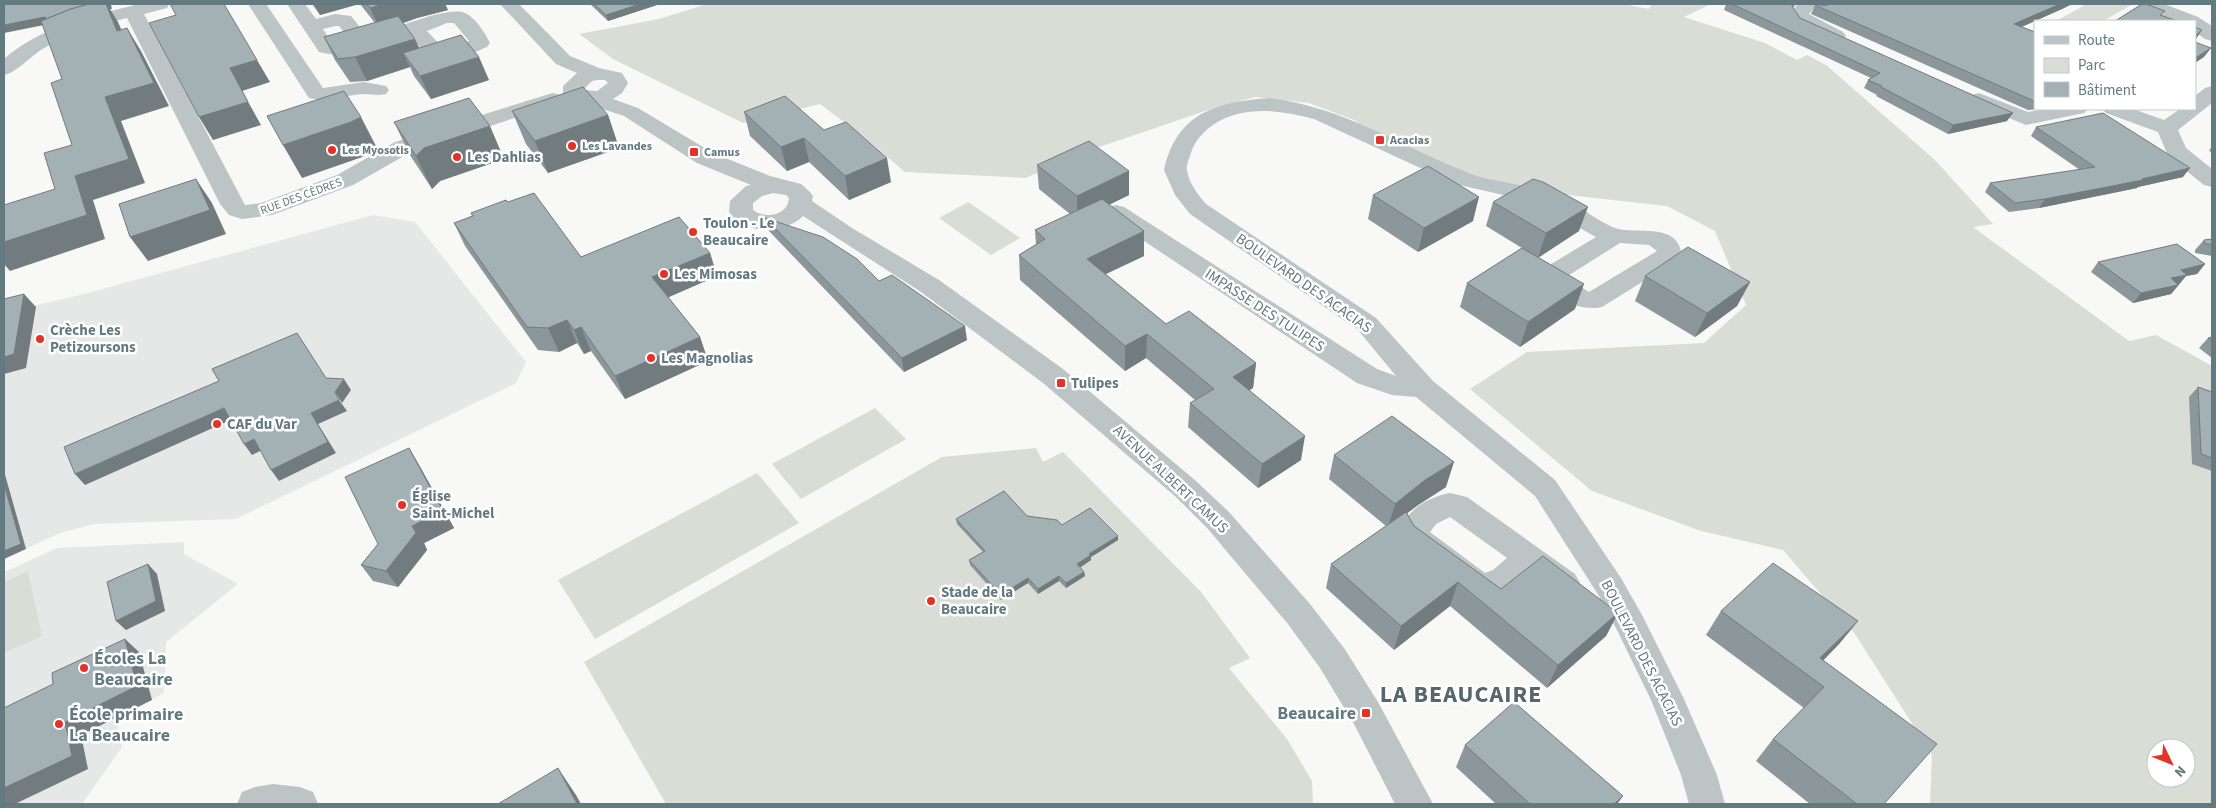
<svg xmlns="http://www.w3.org/2000/svg" width="2216" height="808" viewBox="0 0 2216 808" font-family="'Source Sans 3',sans-serif">
<style>
.built{fill:#e6e8e7}
.green{fill:#d9ddd5;fill-rule:evenodd}
.lines{fill:none;stroke-linecap:round;stroke-linejoin:round}
.minor{fill:#bcc4c6;fill-rule:evenodd}
.tertiary{fill:#bcc4c6;fill-rule:evenodd}
.wall{fill:#8c979b}
.shaded-wall{fill:#727b7e}
.building{fill:#a3b0b4;stroke:#727b7e}
.poi-dot{fill:#e53229;stroke:#fff;stroke-width:2}
.labels{text-anchor:middle;stroke-width:5;stroke-linejoin:round;paint-order:stroke}
.far-poi-label{font-size:12px;font-weight:bold;fill:#637a81;stroke:#fff;text-anchor:start}
.far-street-label{font-size:12px;fill:#637a81;stroke:#fff}
.poi-label{font-size:15px;font-weight:bold;fill:#637a81;stroke:#fff;text-anchor:start}
.street-label{font-size:15px;fill:#637a81;stroke:#fff}
.near-poi-label{font-size:18px;font-weight:bold;fill:#637a81;stroke:#fff;text-anchor:start}
.near-district-label{font-size:24px;font-weight:bold;letter-spacing:1px;fill:#55666c;stroke:#fff}
</style>
<rect width="100%" height="100%" fill="#f8f8f6"/>
<g class="built">
<polygon points="373,215 415,222 526,362 516,383 236,519 94,524 60,533 4,559 4,313 84,294"/>
<polygon points="184,542 184,554 238,584 166,642 164,693 116,720 122,747 82,804 4,804 4,572 57,548"/>
</g>
<g class="green">
<path d="M707 4H1623L1649 9 1652 4H1711L1684 17 1765 43 1797 60 1807 55 1826 65 1935 160 1993 224 1973 227 2129 341 2156 335 2212 366V804H1930L1932 755 1855 634 1783 550 1701 531 1592 491 1470 389 1527 352 1704 343 1746 305 1715 231 1667 206 1498 187 1413 160 1354 120 1309 103 1255 97 1208 110 1076 155 1026 178 905 172 863 136 820 104 743 123 613 59 579 34 659 19ZM2156 748H2186V778H2156Z"/>
<polygon points="2087,4 2133,4 2103,21 2056,21"/>
<polygon points="968,202 1020,238 991,255 939,218"/>
<polygon points="875,408 906,439 801,499 772,464"/>
<polygon points="1036,448 1043,462 1063,452 1201,592 1250,658 1229,668 1287,739 1312,781 1313,804 666,804 584,662 942,457"/>
<polygon points="757,473 799,523 595,639 558,580"/>
<polygon points="28,571 42,636 4,653 4,582"/>
</g>
<g class="lines">
<g class="minor">
<path d="M139 4H169L167 8 144 14 245 205 261 203 337 175 395 142 546 95 553 93 560 95 563 99 560 103 411 152 353 185 272 215 242 219 229 215 220 204 127 18C99 25 71 33 46 47 32 54 18 72 4 75V59C41 26 92 16 139 4Z"/>
<path d="M248 4H266L323 88 364 82 386 86 389 90 386 94C378 96 372 94 363 94 344 95 328 103 309 98Z"/>
<path d="M287 4H305L316 19 335 14 351 16 368 37C389 31 448 5 465 13 476 18 485 33 490 43L487 47C475 52 446 68 433 60 425 55 417 43 411 36 382 45 349 60 319 52ZM447 23H454L469 41 445 50 427 31ZM335 26H339L351 41 332 43 323 29Z"/>
<path d="M1798 4H1817L1809 14 1843 32 1846 36 1843 40C1832 43 1805 32 1797 24 1794 22 1792 17 1790 14Z"/>
<polygon points="2139,4 2164,4 2198,17 2212,26 2212,41 2205,39 2195,32 2195,21 2175,21 2141,8"/>
<polygon points="2212,86 2212,103 2178,130 2186,148 2212,169 2212,187 2204,185 2168,156 2158,132 2106,113 2102,109 2133,109 2164,120 2180,109 2195,109 2195,96 2205,88"/>
<polygon points="1979,93 2028,112 2046,109 2088,109 2084,113 2026,125 1972,103 1969,99 1972,95"/>
<path d="M1270 98C1346 108 1402 147 1471 174 1486 180 1503 181 1519 185 1540 189 1560 197 1579 207 1590 214 1602 223 1615 228 1633 235 1675 222 1681 251L1674 262 1602 307C1582 312 1546 298 1541 277L1548 266 1596 237 1538 205 1521 199 1455 184 1314 119C1292 113 1271 109 1248 112 1223 115 1197 130 1190 156 1188 160 1186 167 1187 171 1189 183 1198 195 1206 204L1376 318 1433 381 1555 480 1621 578 1642 615 1684 699 1717 775 1725 804H1689L1681 775 1651 700 1618 632 1599 596 1535 496 1416 397 1392 395 1357 383 1108 217 1104 212 1108 207 1116 205 1124 207 1377 369 1396 376 1358 330 1190 214 1175 195 1164 170C1177 112 1217 102 1270 98ZM1620 243 1649 245 1657 251 1589 292 1566 277Z"/>
<path d="M1450 493 1467 497 1575 574 1580 583 1575 592C1555 599 1546 587 1530 575L1509 592 1491 598 1483 599 1472 595 1465 592 1408 549 1399 530C1410 508 1426 498 1450 493ZM1450 517 1507 558 1493 570 1485 573 1430 532 1436 524Z"/>
<polygon points="273,784 300,787 313,792 318,804 237,804 242,792 255,787"/>
</g>
<path class="tertiary" d="M500 4H519L570 56 599 68 622 73 628 83 622 93 613 99 638 108 713 153 770 176 801 184 809 191 813 196 812 201 852 228 939 280 1063 369 1196 481 1229 512 1310 604 1344 648 1378 702 1433 804H1395L1354 724 1320 668 1288 624 1207 528 1176 497 1043 383 921 292 803 216C784 235 745 235 729 212L730 201 746 186 751 185 697 163 624 116 566 97 563 93V86L577 73 556 64ZM597 80H605L608 83 597 91 583 90 592 81ZM773 193 786 195 789 198C788 216 765 219 753 210V203L762 196Z"/>
</g>
<g class="wall">
<polygon points="312,4 359,4 320,15"/>
<polygon points="360,4 445,4 448,10 417,18 403,23 419,48 489,80 431,99 414,76 410,67 367,81 350,82 335,60 324,37 375,23"/>
<polygon points="590,4 660,4 608,21"/>
<polygon points="1726,4 1796,4 1793,8 1800,18 2007,121 1948,134 1876,96 1877,95 1864,88 1868,80 1871,78 1724,10"/>
<polygon points="1830,4 2072,4 2062,9 2022,27 2035,32 2035,109 2040,109 2028,110 1811,14 1815,5 1824,6"/>
<polygon points="512,111 608,115 619,148 548,173 526,144"/>
<polygon points="744,112 824,130 891,182 849,200 809,162 787,171 750,136"/>
<polygon points="394,122 504,159 440,181 432,189 410,155"/>
<polygon points="2036,127 2183,177 2138,187 2137,188 2039,208 2009,212 1985,192 1990,183 2080,170 2031,136"/>
<polygon points="2212,146 2212,152 2209,151"/>
<polygon points="1037,165 1129,171 1129,195 1109,205 1144,256 1105,274 1166,324 1256,363 1253,388 1249,390 1301,460 1258,488 1188,427 1190,403 1195,400 1146,358 1125,371 1020,280 1019,255 1036,245 1035,230 1070,214 1039,189"/>
<polygon points="1373,195 1473,221 1418,252 1368,219"/>
<polygon points="508,202 581,257 710,253 717,276 668,297 700,337 708,361 625,399 591,351 584,354 577,343 559,352 538,350 465,246 454,223 472,216 471,213"/>
<polygon points="1493,202 1579,231 1538,257 1575,309 1520,347 1460,307 1467,283 1522,248 1486,226"/>
<polygon points="765,218 879,281 967,340 904,372 769,231"/>
<polygon points="2212,239 2212,256 2195,253 2195,250 2204,240"/>
<polygon points="2098,262 2205,264 2197,274 2186,276 2171,294 2133,303 2091,272"/>
<polygon points="1645,276 1750,282 1737,306 1695,337 1635,301"/>
<polygon points="2212,337 2212,358 2199,348 2208,338"/>
<polygon points="2198,387 2212,392 2212,471 2192,464 2189,397"/>
<polygon points="409,448 419,465 454,528 424,543 427,550 398,587 373,581 361,565 378,544"/>
<polygon points="1334,455 1446,487 1418,505 1407,513 1414,526 1501,589 1618,613 1606,636 1547,688 1450,606 1394,650 1326,588 1331,564 1386,526 1329,479"/>
<polygon points="1027,516 1062,525 1118,540 1091,557 1091,560 1080,567 1084,572 1085,576 1066,588 1059,581 1038,594 1028,583 1001,600 970,565 969,560 983,552 957,524 956,519"/>
<polygon points="1721,611 1858,621 1839,644 1823,661 1884,804 1810,804 1756,761 1773,739 1804,708 1706,635"/>
<polygon points="1465,745 1623,796 1617,804 1496,804 1456,767"/>
</g>
<g class="shaded-wall">
<polygon points="102,4 116,4 111,5 112,9 110,9 118,22 132,54 49,24 4,33 4,25"/>
<polygon points="314,4 359,4 320,15"/>
<polygon points="383,4 445,4 448,10 417,18 381,31 370,8"/>
<polygon points="640,4 660,4 608,21 606,15"/>
<polygon points="2060,4 2072,4 2062,9 2009,32 2014,24"/>
<polygon points="127,28 141,51 169,106 121,121 145,183 93,200 105,239 10,271 4,264 4,242 75,176 105,97"/>
<polygon points="2202,30 2196,39 2195,39 2195,36"/>
<polygon points="415,39 426,62 403,53 410,67 367,81 355,57"/>
<polygon points="2211,48 2204,57 2195,63 2195,58"/>
<polygon points="479,57 489,80 431,99 420,76"/>
<polygon points="257,60 270,82 242,91 261,125 213,140 199,117 230,68"/>
<polygon points="2013,113 2007,121 1948,134 1953,125"/>
<polygon points="608,115 619,148 548,173 535,141"/>
<polygon points="361,117 378,150 368,155 302,178 283,145"/>
<polygon points="490,126 504,159 440,181 432,189 416,156 424,148"/>
<polygon points="804,138 809,162 787,171 781,147"/>
<polygon points="887,158 891,182 849,200 845,176"/>
<polygon points="2190,168 2183,177 2138,187 2137,188 2039,208 2045,199"/>
<polygon points="1129,171 1129,195 1077,220 1077,196"/>
<polygon points="196,179 212,203 226,234 148,261 130,237"/>
<polygon points="1479,197 1473,221 1418,252 1424,228"/>
<polygon points="1588,207 1579,231 1538,258 1546,233"/>
<polygon points="1144,231 1144,256 1087,283 1087,259"/>
<polygon points="710,253 717,276 660,301 652,277"/>
<polygon points="2205,264 2197,274 2186,276 2171,294 2133,303 2141,293 2171,278 2181,270"/>
<polygon points="1750,282 1737,306 1695,337 1707,313"/>
<polygon points="1584,284 1575,309 1520,347 1528,322"/>
<polygon points="24,294 36,307 26,368 4,374 4,357"/>
<polygon points="567,320 577,343 559,352 548,328"/>
<polygon points="965,326 967,340 904,372 902,358"/>
<polygon points="581,327 591,351 584,354 574,330"/>
<polygon points="1147,334 1146,358 1125,371 1125,346"/>
<polygon points="700,337 708,361 625,399 615,376"/>
<polygon points="1256,363 1253,388 1231,402 1233,377"/>
<polygon points="344,379 351,390 342,403 335,392"/>
<polygon points="339,400 347,411 318,424 336,453 279,481 271,470 311,413"/>
<polygon points="224,408 233,419 85,485 75,474"/>
<polygon points="1305,436 1301,460 1258,488 1262,464"/>
<polygon points="254,439 262,450 252,455 244,444"/>
<polygon points="409,448 419,465 454,528 424,543 427,550 398,587 386,571 412,526"/>
<polygon points="1454,462 1446,487 1418,505 1388,528 1395,504 1425,480"/>
<polygon points="4,471 26,549 4,559"/>
<polygon points="1118,536 1118,540 1091,557 1091,560 1078,569 1077,564 1089,554"/>
<polygon points="148,564 157,574 165,611 126,630 116,621"/>
<polygon points="1084,572 1085,576 1066,588 1066,583"/>
<polygon points="1059,576 1059,581 1038,594 1038,589"/>
<polygon points="1028,578 1028,583 1001,600 1001,595"/>
<polygon points="1458,582 1450,606 1394,650 1401,626"/>
<polygon points="1618,613 1606,636 1547,688 1558,665"/>
<polygon points="1858,621 1839,644 1808,675 1820,658"/>
<polygon points="125,639 139,652 152,700 81,735 88,769 15,804 4,804 4,788 65,722"/>
<polygon points="558,768 576,795 581,804 577,804"/>
<polygon points="1623,796 1617,804 1614,804"/>
</g>
<g class="building">
<polygon points="4,4 89,4 71,9 46,19 45,17 4,25"/>
<polygon points="89,4 106,4 117,31 127,28 154,83 105,97 129,159 75,176 87,215 4,242 4,205 55,189 44,153 72,145 51,83 62,79 41,21 71,9"/>
<polygon points="170,4 224,4 257,60 230,68 248,102 199,117 149,23 176,15"/>
<polygon points="367,4 383,4 370,8"/>
<polygon points="594,4 640,4 606,15"/>
<polygon points="1732,4 1793,4 1792,6 1800,18 2013,113 1953,125 1881,87 1882,86 1868,80 1880,73"/>
<polygon points="1817,4 1824,6 1830,4 2060,4 2014,24 2035,32 2035,101 2034,101 1815,5"/>
<polygon points="2142,4 2146,4 2165,11 2160,15 2177,21 2115,21"/>
<polygon points="398,16 415,39 355,57 338,59 324,37"/>
<polygon points="2195,27 2202,30 2195,36"/>
<polygon points="461,35 479,57 420,76 403,53"/>
<polygon points="2195,42 2211,48 2195,58"/>
<polygon points="583,87 608,115 535,141 512,111"/>
<polygon points="344,91 361,117 351,122 283,145 267,116"/>
<polygon points="785,96 824,130 846,122 887,158 845,176 804,138 781,147 744,112"/>
<polygon points="469,98 490,126 424,148 416,156 394,122"/>
<polygon points="2103,113 2190,168 2142,179 2143,180 2045,199 2015,203 1990,183 2095,167 2036,127"/>
<polygon points="1089,141 1129,171 1077,196 1037,165"/>
<polygon points="1428,166 1479,197 1424,228 1373,195"/>
<polygon points="196,179 210,210 130,237 119,204"/>
<polygon points="1533,179 1543,182 1588,207 1546,233 1493,202"/>
<polygon points="534,193 581,257 679,217 710,253 652,277 700,337 615,376 581,327 574,330 567,320 548,328 527,327 454,223 473,216 471,213 506,200 508,202"/>
<polygon points="1102,199 1144,231 1087,259 1166,324 1189,311 1256,363 1233,377 1305,436 1262,464 1190,403 1214,389 1147,334 1125,346 1019,255 1045,239 1035,230"/>
<polygon points="765,218 823,237 857,259 879,281 892,275 965,326 902,358"/>
<polygon points="2212,239 2212,245 2204,243 2204,240"/>
<polygon points="2177,244 2205,264 2181,270 2187,275 2171,278 2178,285 2141,293 2098,262"/>
<polygon points="1688,247 1750,282 1707,313 1645,276"/>
<polygon points="1522,248 1584,284 1528,322 1467,283"/>
<polygon points="24,294 14,354 4,357 4,299"/>
<polygon points="297,333 326,378 344,379 335,392 339,400 311,413 328,442 271,470 254,439 244,444 224,408 75,474 64,447 219,381 212,369"/>
<polygon points="2212,337 2212,341 2208,338"/>
<polygon points="2198,387 2212,392 2212,458 2201,454"/>
<polygon points="1392,416 1454,462 1425,480 1395,504 1334,455"/>
<polygon points="409,448 443,511 412,526 416,533 386,571 361,565 378,544 345,477"/>
<polygon points="4,484 21,544 4,551"/>
<polygon points="1004,491 1027,516 1057,520 1062,525 1090,508 1118,536 1089,554 1091,555 1077,564 1084,572 1066,583 1059,576 1038,589 1028,578 1001,595 969,560 985,551 956,519"/>
<polygon points="1406,512 1414,526 1501,589 1543,556 1618,613 1558,665 1458,582 1401,626 1331,564"/>
<polygon points="1773,563 1858,621 1820,658 1937,744 1884,804 1857,804 1773,739 1824,687 1721,611"/>
<polygon points="148,564 156,601 116,621 107,582"/>
<polygon points="125,639 137,686 65,722 72,756 4,788 4,708 53,684 52,673"/>
<polygon points="1514,702 1623,796 1614,804 1530,804 1465,745"/>
<polygon points="558,768 577,804 498,804"/>
</g>
<g class="poi-dot">
<rect x="1375" y="135" width="10" height="10" rx="2.5"/>
<circle cx="572" cy="146" r="5"/>
<circle cx="332" cy="150" r="5"/>
<rect x="689" y="147" width="10" height="10" rx="2.5"/>
<circle cx="457" cy="157" r="5"/>
<circle cx="693" cy="232" r="5"/>
<circle cx="664" cy="274" r="5"/>
<circle cx="40" cy="339" r="5"/>
<circle cx="651" cy="358" r="5"/>
<rect x="1056" y="378" width="10" height="10" rx="2.5"/>
<circle cx="217" cy="424" r="5"/>
<circle cx="402" cy="505" r="5"/>
<circle cx="931" cy="601" r="5"/>
<circle cx="84" cy="668" r="5"/>
<rect x="1361" y="708" width="10" height="10" rx="2.5"/>
<circle cx="59" cy="724" r="5"/>
</g>
<g class="labels">
<g class="far-poi-label">
<text x="1390" y="144">Acacias</text>
<text x="582" y="150">Les Lavandes</text>
<text x="342" y="154">Les Myosotis</text>
<text x="704" y="156">Camus</text>
</g>
<g class="far-street-label">
<text transform="translate(301 196) rotate(-20)" y="4">RUE DES CÈDRES</text>
</g>
<g class="poi-label">
<text x="467" y="162">Les Dahlias</text>
<text x="703" y="228">Toulon - Le<tspan x="703" dy="17">Beaucaire</tspan></text>
<text x="674" y="279">Les Mimosas</text>
<text x="50" y="335">Crèche Les<tspan x="50" dy="17">Petizoursons</tspan></text>
<text x="661" y="363">Les Magnolias</text>
<text x="1071" y="388">Tulipes</text>
<text x="227" y="429">CAF du Var</text>
<text x="412" y="501">Église<tspan x="412" dy="17">Saint-Michel</tspan></text>
<text x="941" y="597">Stade de la<tspan x="941" dy="17">Beaucaire</tspan></text>
</g>
<g class="street-label">
<text transform="translate(1304 283) rotate(35)" y="5">BOULEVARD DES ACACIAS</text>
<text transform="translate(1265 310) rotate(33)" y="5">IMPASSE DES TULIPES</text>
<text transform="translate(1171 479) rotate(43)" y="5">AVENUE ALBERT CAMUS</text>
<text transform="translate(1642 653) rotate(63)" y="5">BOULEVARD DES ACACIAS</text>
</g>
<g class="near-poi-label">
<text x="94" y="664">Écoles La<tspan x="94" dy="21">Beaucaire</tspan></text>
<text x="1356" y="719" text-anchor="end">Beaucaire</text>
<text x="69" y="720">École primaire<tspan x="69" dy="21">La Beaucaire</tspan></text>
</g>
<g class="near-district-label">
<text x="1461" y="702">LA BEAUCAIRE</text>
</g>
</g>
<rect width="2216" height="808" fill="none" stroke="#637a81" stroke-width="10"/>
<rect x="2034" y="20" width="162" height="90" fill="#ffffff" stroke="#c1cacd"/>
<rect x="2044" y="36" width="25" height="8" fill="#bcc4c6" stroke="#c1cacd"/>
<text x="2078" y="45" font-size="15" fill="#637a81">Route</text>
<rect x="2044" y="58" width="25" height="15" fill="#d9ddd5" stroke="#c1cacd"/>
<text x="2078" y="70" font-size="15" fill="#637a81">Parc</text>
<rect x="2044" y="82" width="25" height="15" fill="#a3b0b4" stroke="#c1cacd"/>
<text x="2078" y="95" font-size="15" fill="#637a81">Bâtiment</text>
<g transform="translate(2171 763) rotate(133)"><circle r="24" fill="#ffffff" stroke="#c1cacd"/>
<path d="M0-4L9 19L0 12L-9 19Z" fill="#e53229"/>
<text y="-8" font-size="14" font-weight="bold" text-anchor="middle" fill="#637a81">N</text>
</g>
</svg>
